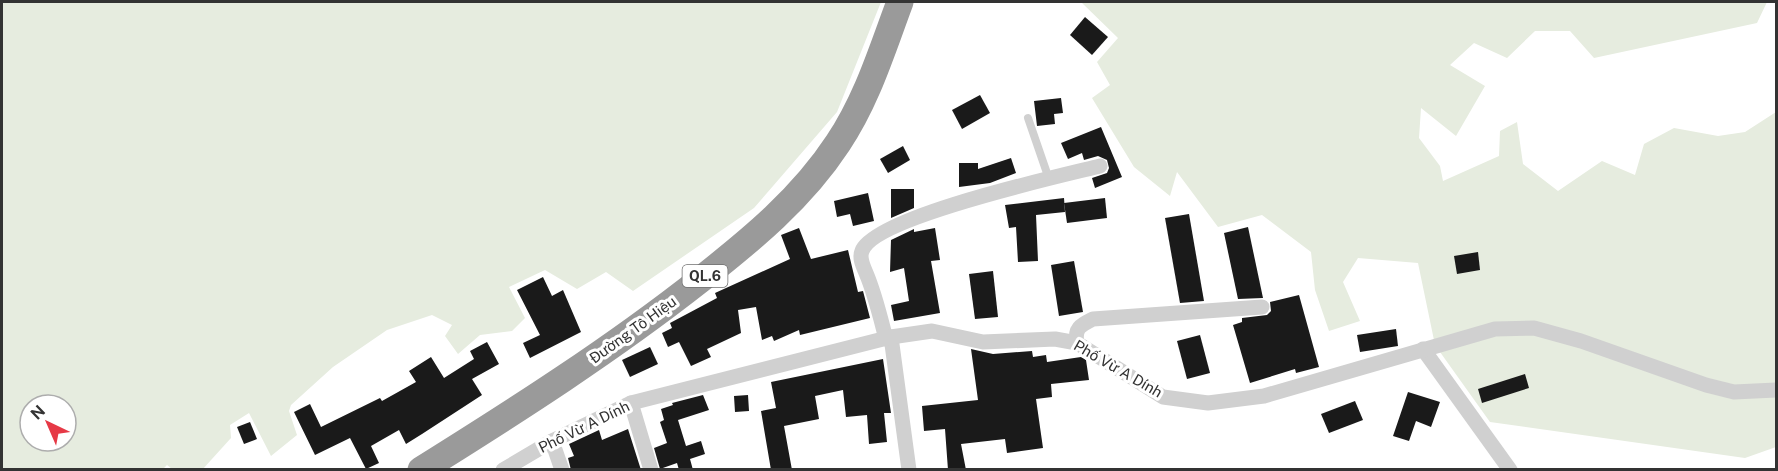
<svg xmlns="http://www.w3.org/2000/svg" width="1778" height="471" viewBox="0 0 1778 471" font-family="'Public Sans',sans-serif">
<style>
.green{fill:#e6ecdf;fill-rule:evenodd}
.building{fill:#1a1a1a}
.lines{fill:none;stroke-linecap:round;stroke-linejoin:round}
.lane{stroke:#d0d0d0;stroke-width:8}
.street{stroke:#d0d0d0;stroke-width:15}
.highway{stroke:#9a9a9a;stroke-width:27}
.labels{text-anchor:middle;stroke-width:6;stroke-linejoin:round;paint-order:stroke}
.shield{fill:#fff;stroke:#707070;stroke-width:1.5}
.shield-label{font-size:14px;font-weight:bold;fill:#333}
.street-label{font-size:15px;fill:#333;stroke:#fff}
</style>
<rect width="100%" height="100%" fill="#fff"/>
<g class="green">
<path d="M2 2H881L837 112 754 208 633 291 606 272 577 289 545 270 509 287 525 318 512 331 480 335 458 354 445 336 452 325 432 315 387 330 333 367 291 405 289 411 297 435 271 456 249 413 230 425 231 438 202 470 172 469 167 465 162 470 2 469ZM30 405H66V441H30Z"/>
<polygon points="1081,2 1767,2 1757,23 1594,58 1570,31 1535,31 1507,58 1474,43 1450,65 1485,86 1456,136 1421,108 1419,138 1440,166 1443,181 1499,156 1500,131 1517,122 1523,164 1558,191 1602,161 1635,175 1644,144 1674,128 1718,136 1745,132 1776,112 1776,447 1745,458 1490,422 1435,345 1418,263 1358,258 1343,282 1360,321 1329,331 1315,290 1311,252 1262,215 1218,227 1177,172 1170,196 1134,167 1092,98 1110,85 1097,62 1118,38"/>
</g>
<g class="building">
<polygon points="1085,17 1108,37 1092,55 1070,35"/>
<polygon points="980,95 990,113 962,129 952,110"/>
<polygon points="1061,98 1063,113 1054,114 1055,124 1037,126 1034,101"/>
<polygon points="1101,127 1122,177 1095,188 1092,178 1107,173 1109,168 1107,160 1098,156 1084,160 1082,153 1068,159 1061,143"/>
<polygon points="903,146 910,160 888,173 880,159"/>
<polygon points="1011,158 1016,173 990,183 959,187 959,163 978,163 978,169"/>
<polygon points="891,189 914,189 914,208 891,218"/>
<polygon points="868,193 874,221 853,226 850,214 837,217 834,201"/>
<polygon points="1064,198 1065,212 1036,215 1038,261 1018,262 1016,227 1009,228 1005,205"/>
<polygon points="1105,198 1107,218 1067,223 1064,203"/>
<polygon points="1189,214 1204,301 1180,303 1165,218"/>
<polygon points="1248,227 1263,298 1238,299 1224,233"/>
<polygon points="799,228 811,259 848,250 858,292 863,291 870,318 800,335 799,330 774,341 772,336 762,340 756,307 738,310 741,333 707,349 711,357 691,366 679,342 668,347 662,333 672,328 670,323 717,298 715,293 790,259 781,235"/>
<polygon points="935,228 940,260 931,261 940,313 894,321 891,305 909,301 904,268 890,272 891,240 914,229 914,232"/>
<polygon points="1478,252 1480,270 1457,274 1454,256"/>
<polygon points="1074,261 1083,312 1059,316 1051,265"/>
<polygon points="993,271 998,317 975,319 969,274"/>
<polygon points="543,277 552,296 563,290 581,332 530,358 523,343 540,335 517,290"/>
<polygon points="1299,295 1319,367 1296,373 1295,369 1250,383 1233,325 1242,322 1242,318 1267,315 1271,311 1270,302"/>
<polygon points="1396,329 1398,346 1360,352 1357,335"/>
<polygon points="1200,335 1210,373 1187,379 1177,341"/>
<polygon points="487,342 499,364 472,379 482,395 422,434 406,444 399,430 371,446 379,463 366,469 350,438 315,455 294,412 310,404 321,427 380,398 382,401 416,382 409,371 431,357 444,378 474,359 470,351"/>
<polygon points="650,347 658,364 630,377 622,360"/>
<polygon points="971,349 993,354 1032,351 1033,357 1046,355 1047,362 1081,357 1086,360 1089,380 1051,384 1052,397 1036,399 1043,448 1007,453 1005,439 961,444 966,470 948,470 945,429 924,431 922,406 978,400"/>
<polygon points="883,359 891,413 884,413 887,442 869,444 867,415 846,417 843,390 815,396 819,419 784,426 792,470 771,470 761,411 776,408 771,382"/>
<polygon points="1525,374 1529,388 1482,403 1478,389"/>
<polygon points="1408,392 1440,402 1431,427 1416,421 1409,441 1393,436"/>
<polygon points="703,395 709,410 678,420 686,446 701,441 705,454 690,459 693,470 679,470 677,463 660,469 654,448 667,443 660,422 664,420 661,409 673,405 672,403"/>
<polygon points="748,395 749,411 735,412 734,396"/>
<polygon points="1355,401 1363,420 1329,433 1321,414"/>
<polygon points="250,422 257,439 244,444 237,427"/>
<polygon points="628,429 641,470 571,470 568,458 574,456 569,444 599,430 602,440"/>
</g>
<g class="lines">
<polyline class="lane" points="1028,118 1049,179"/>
<g class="street">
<polyline points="891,337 909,470"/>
<path d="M886 339C880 316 875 294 866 273 863 266 859 258 862 251 874 217 1060 176 1100 166"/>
<path d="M1077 343C1074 328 1081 325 1093 319L1262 307"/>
<polyline points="1423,349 1510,470"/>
<polyline points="631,403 651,470"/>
<polyline points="552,441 562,470"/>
<polyline points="503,470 552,441 631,403 891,337 932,331 983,342 1055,339 1077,343 1163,397 1208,403 1264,396 1495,329 1534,328 1581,341 1706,385 1734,392 1776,390"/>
</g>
<path class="highway" d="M421 470C517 410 611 350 700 280 751 240 802 198 838 143 867 100 882 50 900 2"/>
</g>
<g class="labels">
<rect class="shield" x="682.5" y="265" width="45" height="22" rx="4.5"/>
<g class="shield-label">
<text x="705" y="281">QL.6</text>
</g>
<g class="street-label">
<text transform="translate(633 330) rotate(-36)" y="5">Đường Tô Hiệu</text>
<text transform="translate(1118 369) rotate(30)" y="5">Phố Vừ A Dính</text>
<text transform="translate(584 427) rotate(-26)" y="5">Phố Vừ A Dính</text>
</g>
</g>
<rect width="1778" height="471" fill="none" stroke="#333333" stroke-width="6"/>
<g transform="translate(48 423) rotate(316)"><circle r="28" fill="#ffffff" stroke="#adadad" stroke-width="1.5"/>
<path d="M0-4.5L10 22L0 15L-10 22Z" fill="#e63946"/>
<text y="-9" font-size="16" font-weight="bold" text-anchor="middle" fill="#333333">N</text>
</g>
</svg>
